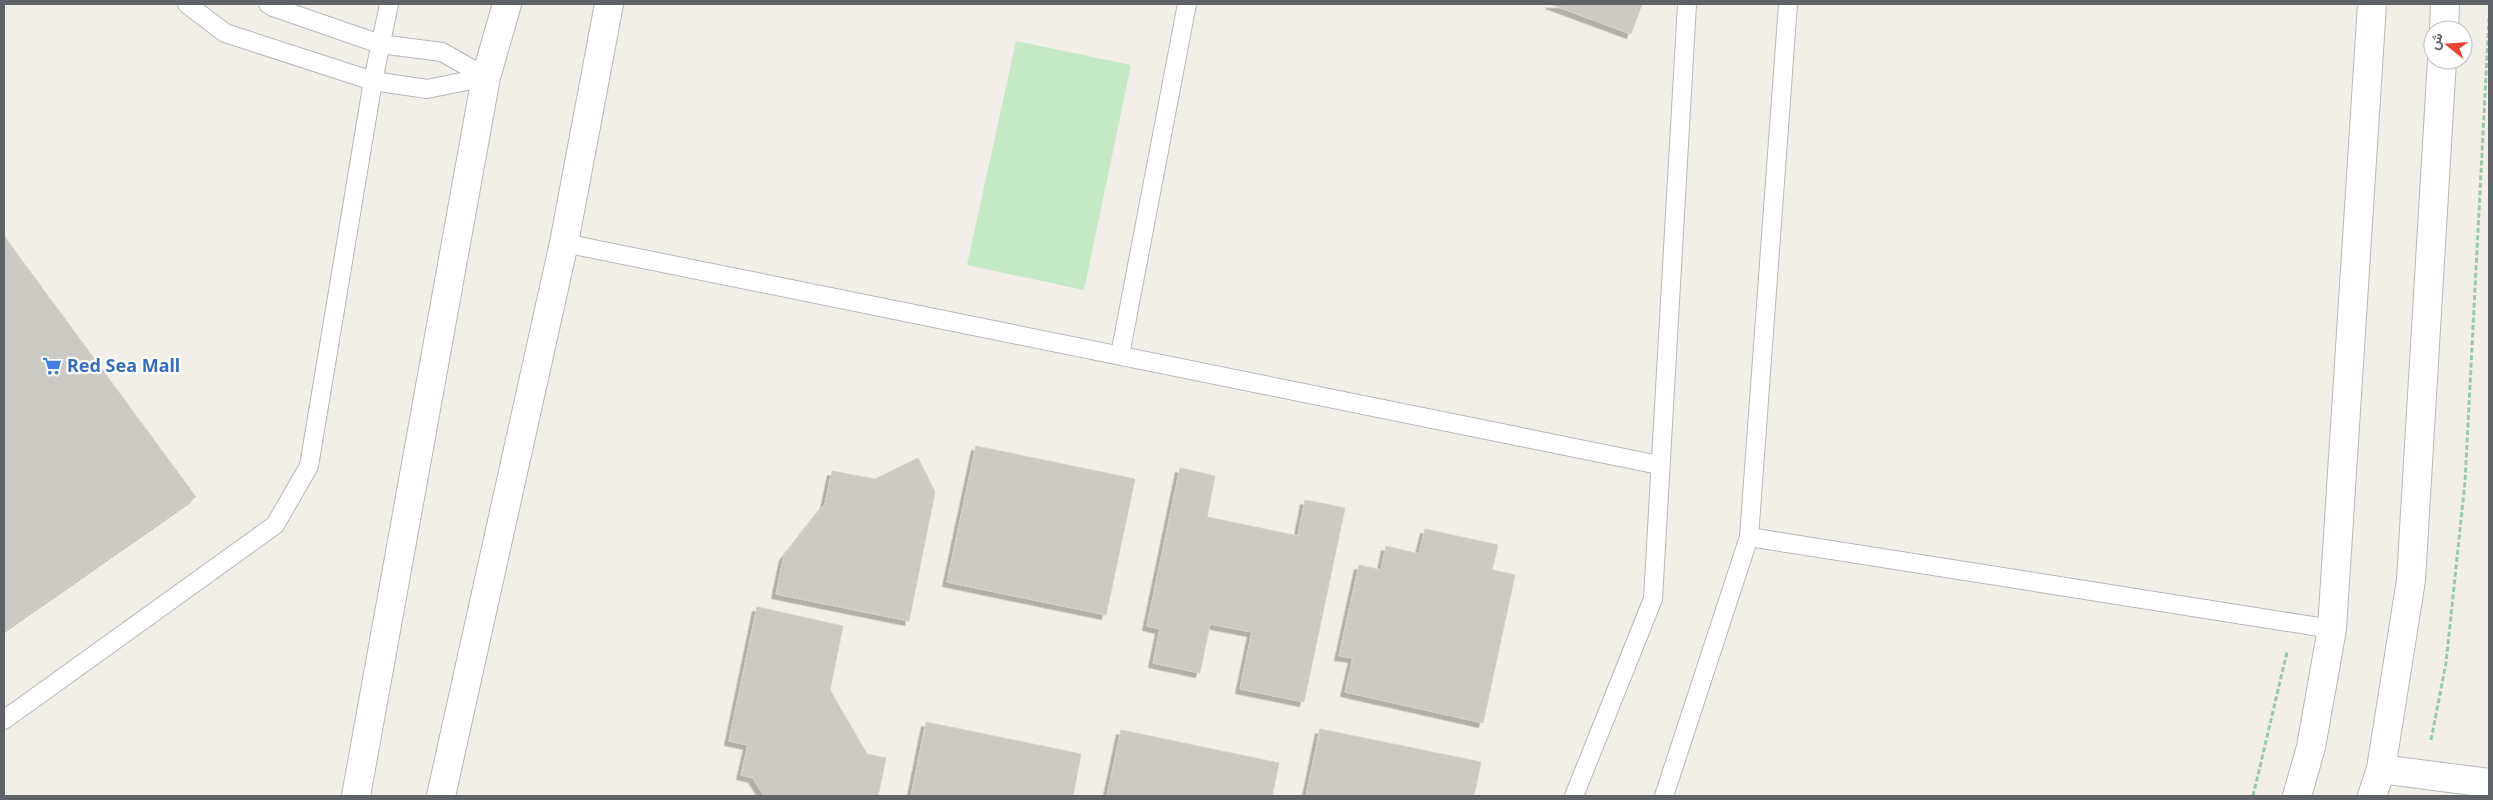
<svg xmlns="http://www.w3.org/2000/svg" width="2493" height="800" viewBox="0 0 2493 800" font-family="'Noto Sans',Vazirmatn,sans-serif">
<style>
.green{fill:#c5e8c5}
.building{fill:#cccac5;stroke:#d6d1c6;filter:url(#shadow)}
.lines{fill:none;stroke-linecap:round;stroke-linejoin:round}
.service-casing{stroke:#b5b8bc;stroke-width:20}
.minor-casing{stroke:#b5b8bc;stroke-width:30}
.path{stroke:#9cc7a9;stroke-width:3;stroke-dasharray:5 2.5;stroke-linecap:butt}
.service{stroke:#fff;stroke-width:18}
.minor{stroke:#fff;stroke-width:28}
.labels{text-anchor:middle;stroke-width:4.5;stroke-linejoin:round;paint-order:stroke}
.shop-label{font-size:18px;font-weight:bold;fill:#366cbe;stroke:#fff;text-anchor:start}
</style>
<defs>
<filter id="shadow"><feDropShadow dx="-4.5" dy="4.5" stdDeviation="0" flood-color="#0004"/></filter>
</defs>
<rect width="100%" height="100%" fill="#f1efe8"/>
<polygon class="green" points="1016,41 1131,65 1084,290 967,265"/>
<g class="building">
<polygon points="1550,4 1642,4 1631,34"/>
<polygon points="4,236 196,497 4,631"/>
<polygon points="976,446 1135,479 1106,615 947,582"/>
<polygon points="918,458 935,492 909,621 776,594 784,556 825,504 832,471 875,479"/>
<polygon points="1180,468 1215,476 1207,517 1298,536 1305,500 1345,508 1304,702 1240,689 1252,632 1210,624 1200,673 1153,663 1160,629 1147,626"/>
<polygon points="1425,529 1498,545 1492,570 1515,575 1483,723 1345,692 1353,658 1339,656 1359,565 1381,570 1386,546 1419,554"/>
<polygon points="757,607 843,626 830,690 867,754 886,758 878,796 764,796 753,778 741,775 748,745 729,741"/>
<polygon points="926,722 1081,754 1073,796 911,796"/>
<polygon points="1320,729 1481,762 1474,796 1306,796"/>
<polygon points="1121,730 1279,763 1272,796 1107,796"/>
</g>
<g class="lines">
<g class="service-casing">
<g id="service">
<polyline points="187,4 225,33 373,81 427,89 486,77"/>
<polyline points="268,4 273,7 380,44 442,52 486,77"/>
<polyline points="564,243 1659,465"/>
<polyline points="1120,355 1187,4"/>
<polyline points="1749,537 2332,629"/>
<polyline points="4,720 275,525 309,466 373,81 389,4"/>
<polyline points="1574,796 1653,599 1687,4"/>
<polyline points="1664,796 1749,537 1788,4"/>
</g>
</g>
<g class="minor-casing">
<g id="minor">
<polyline points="2444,30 2445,4"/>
<polyline points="2381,769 2489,783"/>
<polyline points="356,796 486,77 507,4"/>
<polyline points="441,796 564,243 609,4"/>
<polyline points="2297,796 2311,747 2332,629 2372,4"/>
<polyline points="2372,796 2381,769 2411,580 2442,60"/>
</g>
</g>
<g class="path">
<polyline points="2431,740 2446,663 2465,482 2489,18"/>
<polyline points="2253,796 2287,652"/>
</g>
<use href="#service" class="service"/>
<use href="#minor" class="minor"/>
</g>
<defs>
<g id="supermarket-bare" transform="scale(1.5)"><path d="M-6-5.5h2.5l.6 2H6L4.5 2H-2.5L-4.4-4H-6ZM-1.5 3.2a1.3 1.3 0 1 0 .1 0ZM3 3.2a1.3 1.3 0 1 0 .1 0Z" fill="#3f7fe0" stroke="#fff" stroke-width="2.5" paint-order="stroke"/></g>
</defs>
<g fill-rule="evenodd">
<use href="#supermarket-bare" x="52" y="366"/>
</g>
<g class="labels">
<g class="shop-label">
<text x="67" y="372">Red Sea Mall</text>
</g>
</g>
<rect width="2493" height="800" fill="none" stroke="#5f6368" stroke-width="10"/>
<g transform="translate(2448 45) rotate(287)"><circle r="24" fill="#ffffff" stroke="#bfc1c3"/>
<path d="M0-4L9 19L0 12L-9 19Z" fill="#ea4335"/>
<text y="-8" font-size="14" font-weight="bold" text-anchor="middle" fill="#5f6368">ش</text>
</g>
</svg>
